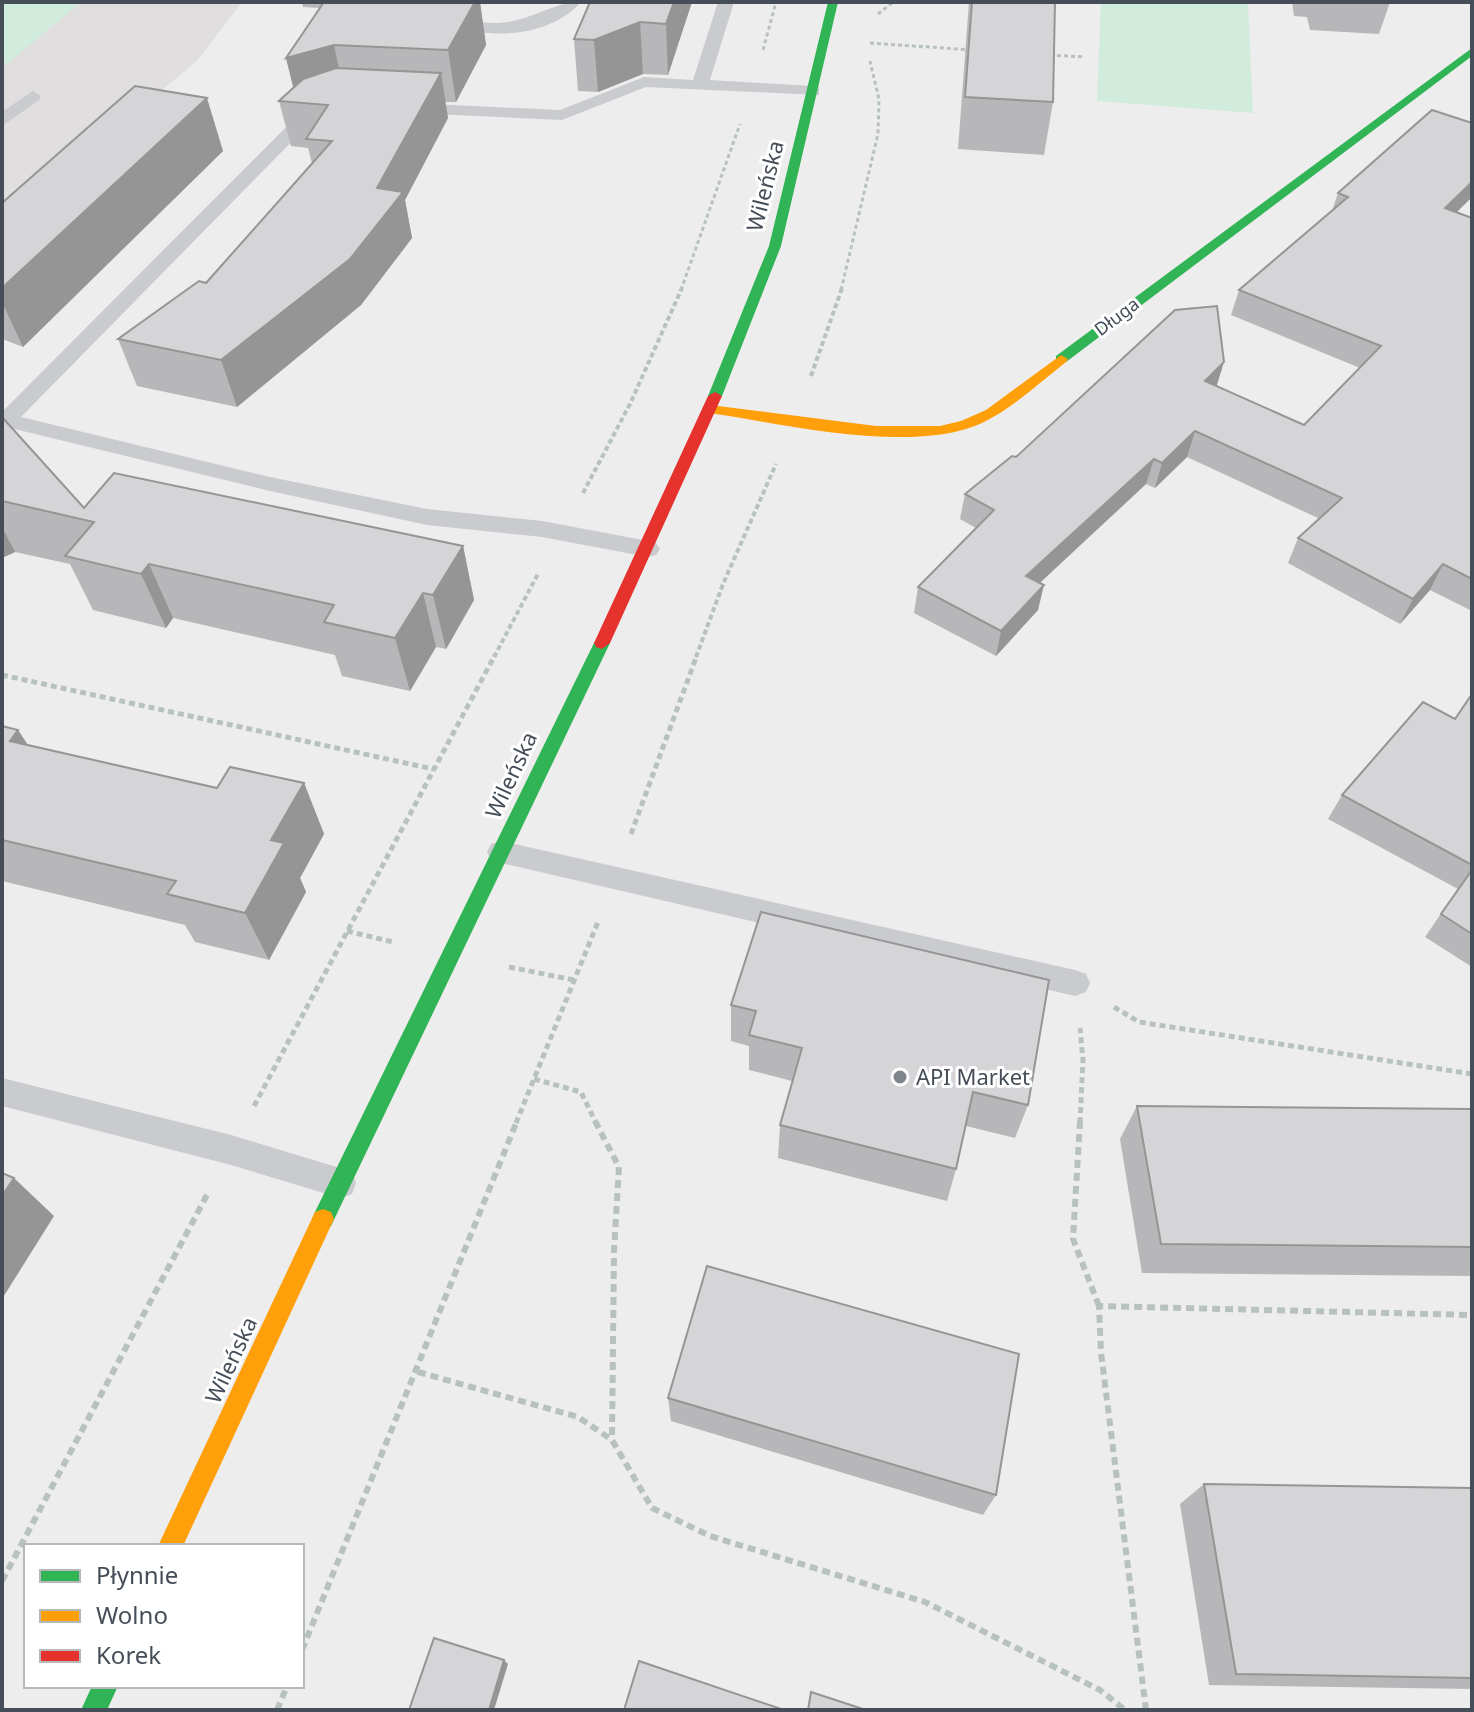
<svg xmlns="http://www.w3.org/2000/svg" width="1474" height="1712" viewBox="0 0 1474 1712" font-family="'Noto Sans',sans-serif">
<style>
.education{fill:#e0dede}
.green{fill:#d1ecdd}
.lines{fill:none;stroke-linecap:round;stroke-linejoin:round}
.path-far3{stroke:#b7c2bf;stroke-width:3;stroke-dasharray:4 3;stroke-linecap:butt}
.path-far2{stroke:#b7c2bf;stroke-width:4;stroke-dasharray:5 3;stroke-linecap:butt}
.path-far1{stroke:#b7c2bf;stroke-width:5;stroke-dasharray:6 4;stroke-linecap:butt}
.path{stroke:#b7c2bf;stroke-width:6;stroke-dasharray:8 5;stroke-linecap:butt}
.lane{fill:#c9cbce;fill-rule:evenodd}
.fast{fill:#30b455;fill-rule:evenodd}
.slow{fill:#ff9f0a;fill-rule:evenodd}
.jam{fill:#e5322d;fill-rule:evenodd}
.wall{fill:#b7b7b9}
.shaded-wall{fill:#959596}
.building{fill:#d5d5d7;stroke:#959596;stroke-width:2}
.poi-dot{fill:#80868c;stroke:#fff;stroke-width:3}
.labels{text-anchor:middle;stroke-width:6;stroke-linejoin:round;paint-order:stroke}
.far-street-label{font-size:18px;fill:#454e58;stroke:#fff}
.street-label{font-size:22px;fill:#454e58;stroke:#fff}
.poi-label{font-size:22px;fill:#454e58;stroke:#fff;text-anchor:start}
</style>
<rect width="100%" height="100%" fill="#eeeded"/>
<polygon class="education" points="2,2 242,2 197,61 2,222"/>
<g class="green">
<polygon points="2,2 81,2 2,68"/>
<polygon points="1101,2 1248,2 1253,113 1097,101"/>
</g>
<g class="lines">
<g class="path-far3">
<polyline points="878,14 893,2"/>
<polyline points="870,43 972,50"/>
<polyline points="763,50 776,2"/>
<polyline points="1050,55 1085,57"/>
<polyline points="681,290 740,124"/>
<polyline points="841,290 878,134 879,99 870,61"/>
</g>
<g class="path-far2">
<polyline points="811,376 842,288"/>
<polyline points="583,493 630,404 682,288"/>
<polyline points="494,657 539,572"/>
<polyline points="696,657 723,584 776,464"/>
</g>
<g class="path-far1">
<polyline points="2,675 433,769"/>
<polyline points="631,834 697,655"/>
<polyline points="347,931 393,942"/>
<polyline points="509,967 574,980"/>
<polyline points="1114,1007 1139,1022 1472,1074"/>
<polyline points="534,1079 581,1092 596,1123"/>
<polyline points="254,1106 495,655"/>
<polyline points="516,1123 598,922"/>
<polyline points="1080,1123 1083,1060 1080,1028"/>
</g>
<g class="path">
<polyline points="595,1121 619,1167 614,1251 612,1439"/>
<polyline points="1080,1121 1073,1239 1099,1306"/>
<polyline points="418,1372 578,1417 612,1440 652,1508 710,1536 925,1602 1100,1690 1125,1710"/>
<polyline points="2,1581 208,1193"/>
<polyline points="302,1650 517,1121"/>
<polyline points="277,1710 287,1686"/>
<polyline points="1146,1710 1101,1353 1099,1306 1472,1315"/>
</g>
<g class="lane">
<path d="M421 2C449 2 463 24 497 23 530 22 552 2 581 2 545 44 456 44 421 2Z"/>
<polygon points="718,2 734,2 710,80 813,86 819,87 819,95 646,87 562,120 409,113 400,108 409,103 560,110 644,77 693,80"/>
<polygon points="33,91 41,96 39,100 2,126 2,112"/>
<polygon points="317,108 323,109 323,117 312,121 21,417 270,477 427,509 542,521 648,541 656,543 660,549 656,555 648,557 542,537 427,525 270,491 2,426 2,412 300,113"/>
<polygon points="501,841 1075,970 1086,974 1090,983 1086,992 1075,996 501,863 491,860 487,852 491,844"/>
<polygon points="2,1078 231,1135 340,1168 352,1172 356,1183 352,1194 340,1198 231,1165 2,1106"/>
</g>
<g class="fast">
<polygon points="828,2 838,2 781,246 722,396 720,399 710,399 708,396 769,246"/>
<polygon points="1472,48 1472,56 1066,362 1056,362 1056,356"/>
<polygon points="602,637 610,643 331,1226 323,1229 315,1226 312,1219 315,1212 594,643"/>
<polygon points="92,1686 118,1686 107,1710 81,1710"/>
</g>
<g class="slow">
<path d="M1061 355 1068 359 1066 362C1039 383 1013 408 982 423 913 455 784 424 710 413L703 409 710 405 876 426H940L961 421 986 410Z"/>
<polygon points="323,1209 331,1212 334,1219 183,1546 158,1546 315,1212"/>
</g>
<polygon class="jam" points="715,392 722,396 610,643 602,649 596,647 594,643 708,396"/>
</g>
<g class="wall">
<polygon points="302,2 480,2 486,45 456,102 445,102 448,118 405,200 412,238 361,305 237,407 137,386 118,339 206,283 312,163 308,148 291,146 279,101 294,88 286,58 320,8 303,7"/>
<polygon points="590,2 692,2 668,75 643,74 598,92 578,91 574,39"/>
<polygon points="969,2 1055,2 1053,102 1044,155 958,149"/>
<polygon points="1292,2 1390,2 1379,34 1310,30 1307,17 1294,16"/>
<polygon points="1472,123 1472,197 1456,212 1472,218 1472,611 1430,590 1400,624 1288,563 1298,538 1320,519 1187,457 1155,488 1146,484 1040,583 1038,610 996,656 914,613 918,587 976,528 960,519 965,494 1016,457 1216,386 1304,425 1360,368 1231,315 1239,290 1332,211 1338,193"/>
<polygon points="223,151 23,347 2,339 2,203"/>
<polygon points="2,417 84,508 463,546 474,600 446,649 436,647 410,691 342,676 335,655 173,618 166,628 93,610 70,564 15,552 4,557 2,554"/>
<polygon points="1472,694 1472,967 1425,937 1458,889 1328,819 1342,795 1455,719"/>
<polygon points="2,726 18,730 28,745 217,788 304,783 324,834 300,878 306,892 269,960 195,942 185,925 2,881"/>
<polygon points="761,912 1028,1105 1015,1138 966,1126 956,1169 947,1201 778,1158 780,1125 792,1081 749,1070 749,1046 731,1041 731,1005"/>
<polygon points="1137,1106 1472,1109 1472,1276 1142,1273 1120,1139"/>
<polygon points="668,1398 996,1495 983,1515 671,1421"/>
<polygon points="1204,1484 1472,1488 1472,1689 1209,1685 1180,1504"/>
</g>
<g class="shaded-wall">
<polygon points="475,2 480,2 486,45 456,102 448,50"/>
<polygon points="674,2 692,2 668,75 666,24"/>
<polygon points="640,22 643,74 598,92 594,40"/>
<polygon points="334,45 345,97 297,103 286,58"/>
<polygon points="441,73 448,118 405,200 412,238 361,305 237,407 221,360"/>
<polygon points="207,98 223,151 23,347 2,302 2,288"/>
<polygon points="1472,182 1472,197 1435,234 1445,208"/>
<polygon points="1224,362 1216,388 1205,381"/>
<polygon points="1195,431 1187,457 1155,488 1162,463"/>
<polygon points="1154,459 1146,484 1020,601 1026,576"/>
<polygon points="2,527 15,552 4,557 2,553"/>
<polygon points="463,546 474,600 446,649 433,595"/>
<polygon points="149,564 173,618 166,628 141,574"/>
<polygon points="1443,564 1430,590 1400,624 1413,599"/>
<polygon points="1044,585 1038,610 996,656 1001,631"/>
<polygon points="423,593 436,647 410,691 395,638"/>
<polygon points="18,730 51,781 10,741"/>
<polygon points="304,783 324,834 300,878 306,892 269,960 245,913 271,840"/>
<polygon points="14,1178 54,1216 2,1299 2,1196"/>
<polygon points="504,1660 508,1664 494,1710 489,1710"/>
</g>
<g class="building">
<polygon points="324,2 475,2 448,50 334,45 286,58"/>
<polygon points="590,2 674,2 666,24 640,22 594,40 574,39"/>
<polygon points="972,2 1055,2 1053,102 965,97"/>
<polygon points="336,68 441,73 377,188 403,192 350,259 221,360 118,339 199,281 206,283 332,141 306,139 328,105 279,101 303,79"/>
<polygon points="135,86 207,98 2,288 2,203"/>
<polygon points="1432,110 1472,123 1472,182 1445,208 1472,218 1472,579 1443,564 1413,599 1298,538 1342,498 1195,431 1162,463 1154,459 1026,576 1044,585 1001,631 918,587 994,510 965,494 1012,456 1016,457 1175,310 1217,306 1224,362 1205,381 1304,425 1381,346 1239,290 1348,197 1338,193"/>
<polygon points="2,417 84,508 114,473 463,546 433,595 423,593 395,638 324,622 334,605 149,564 141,574 65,556 94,522 2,501"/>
<polygon points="1472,694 1472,865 1342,795 1423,702 1455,719"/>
<polygon points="2,726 18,730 10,741 217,788 230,767 304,783 271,840 284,843 245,913 167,894 176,881 2,840"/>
<polygon points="1472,870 1472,934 1441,914"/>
<polygon points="761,912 1049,980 1028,1105 973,1092 956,1169 780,1125 802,1048 749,1035 756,1011 731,1005"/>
<polygon points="1137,1106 1472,1109 1472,1247 1161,1244"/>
<polygon points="2,1173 14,1178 2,1196"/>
<polygon points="707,1266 1019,1354 996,1495 668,1398"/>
<polygon points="1204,1484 1472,1488 1472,1678 1236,1674"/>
<polygon points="434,1638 504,1660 489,1710 409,1710"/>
<polygon points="639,1661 784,1710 624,1710"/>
<polygon points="811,1692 866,1710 808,1710"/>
</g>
<circle class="poi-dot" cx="900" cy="1077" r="8"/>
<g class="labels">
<g class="far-street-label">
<text transform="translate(1117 317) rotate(-37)" y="6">Długa</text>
</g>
<g class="street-label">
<text transform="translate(765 186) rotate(-76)" y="8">Wileńska</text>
<text transform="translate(511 775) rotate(-65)" y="8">Wileńska</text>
<text transform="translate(231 1360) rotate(-65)" y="8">Wileńska</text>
</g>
<g class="poi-label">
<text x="916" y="1085">API Market</text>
</g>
</g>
<rect width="1474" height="1712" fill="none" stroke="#454e58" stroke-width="8"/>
<rect x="24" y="1544" width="280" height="144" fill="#ffffff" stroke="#b5b8bc" stroke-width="2"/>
<rect x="40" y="1570" width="40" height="12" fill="#30b455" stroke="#b5b8bc" stroke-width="2"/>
<text x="96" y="1584" font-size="24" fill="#454e58">Płynnie</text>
<rect x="40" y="1610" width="40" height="12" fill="#ff9f0a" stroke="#b5b8bc" stroke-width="2"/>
<text x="96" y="1624" font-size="24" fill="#454e58">Wolno</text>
<rect x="40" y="1650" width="40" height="12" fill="#e5322d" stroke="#b5b8bc" stroke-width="2"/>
<text x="96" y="1664" font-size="24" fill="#454e58">Korek</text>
</svg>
